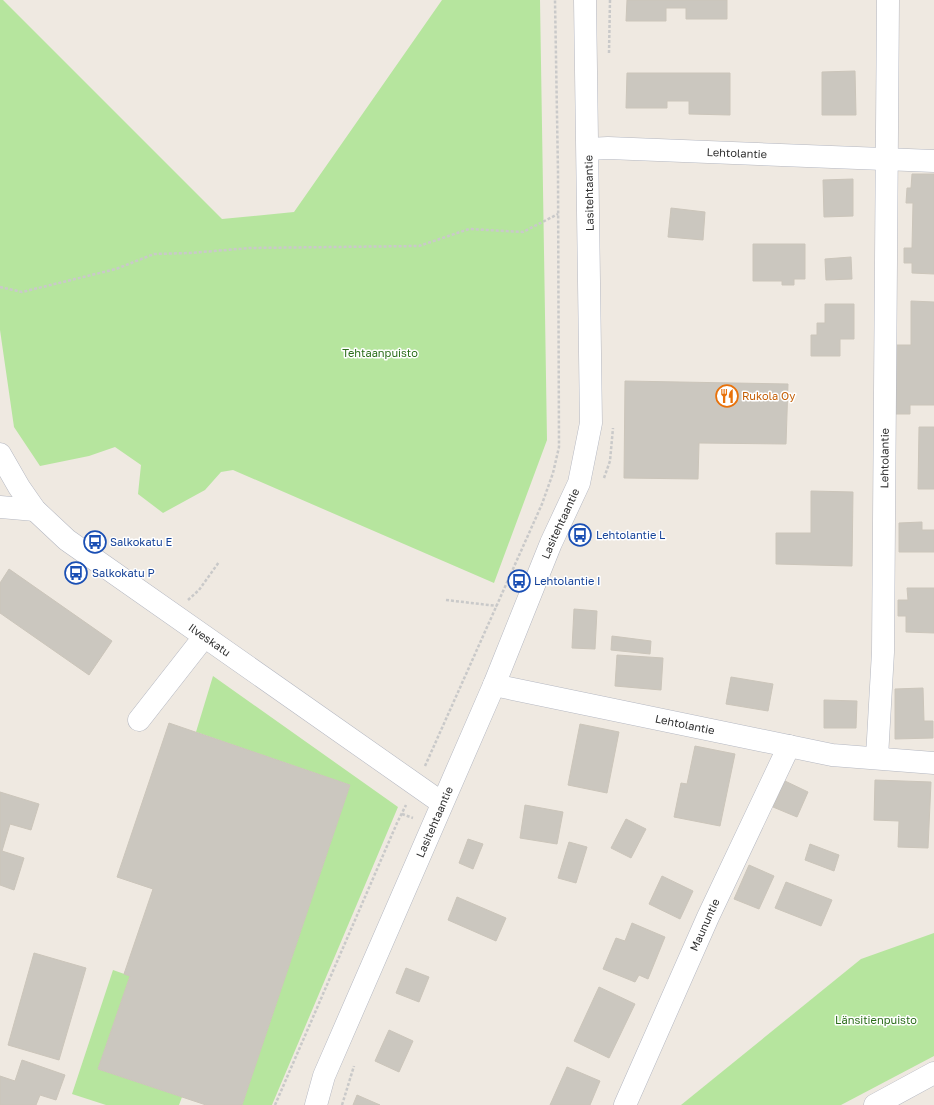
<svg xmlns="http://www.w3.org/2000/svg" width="934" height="1105" viewBox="0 0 934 1105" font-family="'Golos Text',sans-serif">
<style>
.green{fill:#b6e59e}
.building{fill:#cbc7bf;stroke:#cbc5ba}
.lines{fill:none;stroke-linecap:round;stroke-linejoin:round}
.minor-casing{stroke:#b4b7c1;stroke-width:23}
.path{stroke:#c9c9c9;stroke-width:2.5;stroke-dasharray:3 2;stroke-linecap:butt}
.minor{stroke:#fff;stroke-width:22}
.labels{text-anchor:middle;stroke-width:3;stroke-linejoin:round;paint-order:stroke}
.street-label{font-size:11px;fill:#2e2e2e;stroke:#fff}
.park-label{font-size:11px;fill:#2c6e1b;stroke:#fff}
.food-label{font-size:11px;fill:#c56008;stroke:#fff;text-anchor:start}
.transit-label{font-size:11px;fill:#164399;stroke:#fff;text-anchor:start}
</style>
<rect width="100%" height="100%" fill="#efe9e1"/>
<g class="green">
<polygon points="0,0 3,0 222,219 294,212 442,0 540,0 547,440 494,583 233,470 221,472 205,490 163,513 138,494 141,465 115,447 89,456 40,466 14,427 0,330"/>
<polygon points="213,676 398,807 272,1105 242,1105 350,785 196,732"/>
<polygon points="934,933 934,1056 841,1105 681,1105 861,959"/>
<polygon points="113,970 130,976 98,1069 182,1097 179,1105 106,1105 72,1094"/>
</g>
<g class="building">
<polygon points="627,0 727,0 727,19 686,19 686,8 666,8 666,21 626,21"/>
<polygon points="855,71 856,115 822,115 822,72"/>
<polygon points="627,73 730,73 730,115 689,114 689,101 667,101 667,108 626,108"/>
<polygon points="912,174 934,174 934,274 912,273 912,263 904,263 904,248 912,248 913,203 906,203 907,188 911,188"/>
<polygon points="853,179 853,216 824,217 823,180"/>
<polygon points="671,208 705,212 703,240 668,237"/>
<polygon points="753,244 805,244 805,279 794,279 794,285 782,285 782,281 753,281"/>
<polygon points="851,257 852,279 826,280 825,259"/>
<polygon points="911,301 934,302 934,405 910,405 910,414 895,414 895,345 911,345"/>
<polygon points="825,304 854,304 854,339 840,339 840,356 811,356 811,335 817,335 817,323 825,323"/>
<polygon points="625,381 788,384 786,444 699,443 698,479 624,478"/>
<polygon points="919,427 934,427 934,489 918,489"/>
<polygon points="811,491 853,492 852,566 776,564 776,533 811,533"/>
<polygon points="922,522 922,530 934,530 934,552 899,552 899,523"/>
<polygon points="9,569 112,641 89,675 0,613 0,583"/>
<polygon points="907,588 934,588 934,633 906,632 906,616 898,616 898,600 908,600"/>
<polygon points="574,609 597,611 595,649 572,648"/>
<polygon points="612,636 651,641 650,654 611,650"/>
<polygon points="617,655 663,658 661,690 615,686"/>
<polygon points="731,677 773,684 768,711 726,704"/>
<polygon points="923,688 924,721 933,721 933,738 895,739 895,689"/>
<polygon points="824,700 857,701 856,728 824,728"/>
<polygon points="169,723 350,785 242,1105 206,1105 98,1069 130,976 124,974 153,889 117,877"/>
<polygon points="580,724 619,732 607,793 568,785"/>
<polygon points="695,746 735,754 720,826 674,817 681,783 687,784"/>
<polygon points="875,780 931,782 928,848 898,847 899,821 874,820"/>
<polygon points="785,781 808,792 797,817 773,807"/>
<polygon points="0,792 39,804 31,830 10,824 2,851 24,858 14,890 0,885"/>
<polygon points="525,805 563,812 557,844 520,838"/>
<polygon points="626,819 646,829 631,858 611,848"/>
<polygon points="468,839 483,844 473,869 459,863"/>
<polygon points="569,842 587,847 576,883 558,878"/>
<polygon points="810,844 839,855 834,871 805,860"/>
<polygon points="749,865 774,876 759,909 734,899"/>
<polygon points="662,876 693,891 680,919 649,904"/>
<polygon points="786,882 832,900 821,926 775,908"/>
<polygon points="457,897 506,918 496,941 448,920"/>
<polygon points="632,923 665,937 648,979 639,975 635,982 603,969 616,938 625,941"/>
<polygon points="34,953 86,968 59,1060 8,1045"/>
<polygon points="406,968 429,977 419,1002 396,993"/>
<polygon points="599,987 635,1004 609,1058 574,1041"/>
<polygon points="389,1030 413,1041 399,1072 375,1061"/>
<polygon points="22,1060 65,1075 56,1100 40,1095 36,1105 0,1105 0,1076 15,1081"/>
<polygon points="567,1067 600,1081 590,1105 550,1105"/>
<polygon points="357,1095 380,1105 353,1105"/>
</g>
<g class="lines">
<g class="minor-casing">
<g id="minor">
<path id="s1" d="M588 149 608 148 934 161"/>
<path id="s2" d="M0 454 19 487 35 510 67 540 442 803"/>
<polyline points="0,507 35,510"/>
<path id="s3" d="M494 685 832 755 934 763"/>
<polyline points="139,720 204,637"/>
<path id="s4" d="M877 757 883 652 888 0"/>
<path id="s5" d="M316 1105 324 1076 494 685 551 543 579 483 591 423 585 0"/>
<path id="s6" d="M625 1105 708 917 789 746"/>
<polyline points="875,1105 934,1073"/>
</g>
</g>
<g class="path">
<polyline points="609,53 610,0"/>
<polyline points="0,287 22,292 116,269 154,254 190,253 250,248 419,246 469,229 523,232 558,214"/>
<polyline points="604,478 610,461 613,428"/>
<polyline points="188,600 199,590 219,562"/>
<polyline points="446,600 497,606"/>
<polyline points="425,766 542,504 553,473 559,447 558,172 555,0"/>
<polyline points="402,814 413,818"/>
<polyline points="275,1105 397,823 406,805"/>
<polyline points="342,1105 354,1066"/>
</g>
<use href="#minor" class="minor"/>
</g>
<defs>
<g id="restaurant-ring" transform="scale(1.15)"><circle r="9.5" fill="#fff" stroke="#e8710a" stroke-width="1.5"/><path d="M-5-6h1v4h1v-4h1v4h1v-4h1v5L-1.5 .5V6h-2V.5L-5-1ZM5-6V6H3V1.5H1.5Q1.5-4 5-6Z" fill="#e8710a"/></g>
<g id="bus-ring" transform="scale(1.15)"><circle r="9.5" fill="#fff" stroke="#1a4fb4" stroke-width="1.5"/><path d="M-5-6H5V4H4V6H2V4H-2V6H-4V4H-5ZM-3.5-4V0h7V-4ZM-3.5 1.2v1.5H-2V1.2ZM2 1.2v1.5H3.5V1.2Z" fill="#1a4fb4"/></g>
</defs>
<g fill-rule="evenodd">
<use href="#restaurant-ring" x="727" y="396"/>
<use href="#bus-ring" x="580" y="535"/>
<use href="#bus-ring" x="95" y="542"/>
<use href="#bus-ring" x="76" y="573"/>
<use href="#bus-ring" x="519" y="581"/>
</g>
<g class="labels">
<g class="street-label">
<text dy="4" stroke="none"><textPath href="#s1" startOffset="149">Lehtolantie</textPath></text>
<text transform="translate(589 193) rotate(-91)" y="4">Lasitehtaantie</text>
<text dy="4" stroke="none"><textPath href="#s4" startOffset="299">Lehtolantie</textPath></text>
<text dy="4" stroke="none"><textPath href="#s5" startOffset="631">Lasitehtaantie</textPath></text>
<text dy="4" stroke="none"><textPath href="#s2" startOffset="284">Ilveskatu</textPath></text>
<text dy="4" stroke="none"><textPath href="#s3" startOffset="195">Lehtolantie</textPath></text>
<text dy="4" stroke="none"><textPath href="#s5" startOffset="307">Lasitehtaantie</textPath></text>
<text dy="4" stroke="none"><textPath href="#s6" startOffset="197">Maununtie</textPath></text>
</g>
<g class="park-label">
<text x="380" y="357">Tehtaanpuisto</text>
<text x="876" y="1024">Länsitienpuisto</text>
</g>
<g class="food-label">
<text x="742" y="400">Rukola Oy</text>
</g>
<g class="transit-label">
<text x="596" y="539">Lehtolantie L</text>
<text x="110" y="546">Salkokatu E</text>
<text x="92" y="577">Salkokatu P</text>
<text x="534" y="585">Lehtolantie I</text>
</g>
</g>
</svg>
